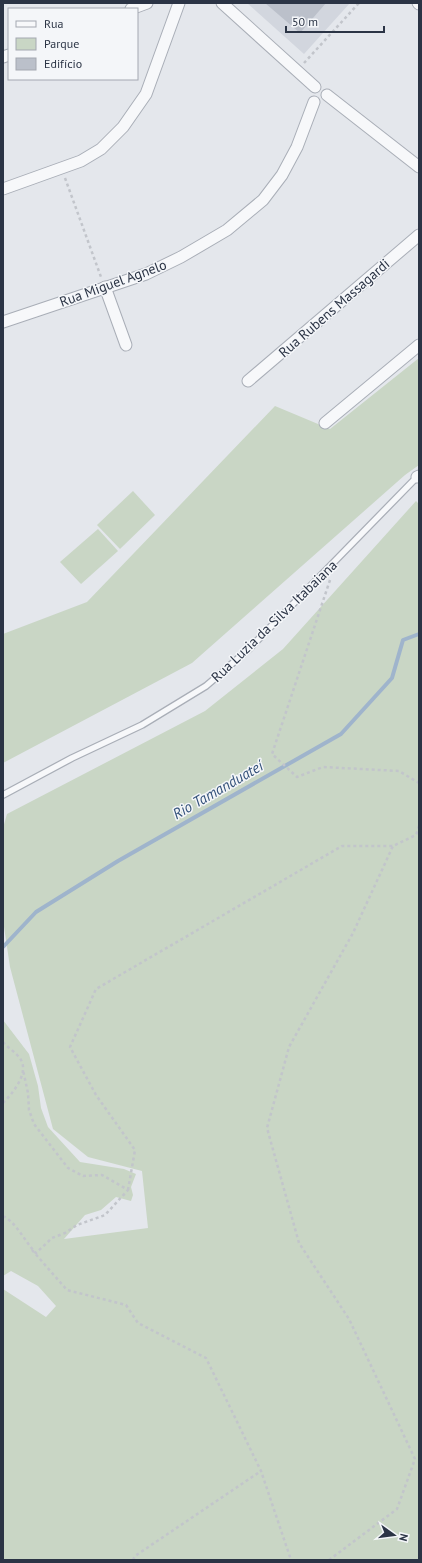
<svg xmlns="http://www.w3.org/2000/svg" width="422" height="1563" viewBox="0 0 422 1563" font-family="'PT Sans',sans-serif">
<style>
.built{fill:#d2d6de}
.green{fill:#c9d6c5}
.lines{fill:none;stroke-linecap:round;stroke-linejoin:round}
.stream{stroke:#9fb4cc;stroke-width:4}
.building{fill:#bbc0ca}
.lane-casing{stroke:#a9aeb7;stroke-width:8}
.street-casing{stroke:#a9aeb7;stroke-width:13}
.path{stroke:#c2c5cb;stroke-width:2.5;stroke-dasharray:3 3;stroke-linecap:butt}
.lane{stroke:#f7f8fa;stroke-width:5.5}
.street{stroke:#f7f8fa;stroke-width:11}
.labels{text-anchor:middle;stroke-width:3;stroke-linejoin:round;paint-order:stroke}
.street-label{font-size:14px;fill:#2b3445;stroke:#f4f6f9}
.water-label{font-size:15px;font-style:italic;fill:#34527a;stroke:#f4f6f9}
</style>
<rect width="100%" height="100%" fill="#e4e7ec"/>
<polygon class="built" points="247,3 350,3 304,54"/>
<g class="green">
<polygon points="419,358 419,465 405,475 192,663 3,763 3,634 87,602 275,406 330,429"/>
<polygon points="133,491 155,515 120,549 97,525"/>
<polygon points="416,501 419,504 419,1560 3,1560 3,1289 46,1317 56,1306 38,1286 11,1271 3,1276 3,1020 29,1054 38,1086 41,1108 48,1127 80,1162 124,1169 136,1174 131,1187 133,1195 131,1201 116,1197 101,1210 85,1215 64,1239 148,1228 142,1171 88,1157 53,1129 10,967 3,920 3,828 7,814 205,711 283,649"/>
<polygon points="98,529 118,551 81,584 60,562"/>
</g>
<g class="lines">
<polyline class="stream" points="3,947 36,912 118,861 341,734 392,678 403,640 419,634"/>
</g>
<polygon class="building" points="265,3 326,3 300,33"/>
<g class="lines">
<g class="lane-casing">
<polyline id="lane" points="3,795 72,758 142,725 206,686 249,649 417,477"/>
</g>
<g class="street-casing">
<g id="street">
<polyline points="222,3 315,87"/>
<polyline points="418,3 419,4"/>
<polyline points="131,9 147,3"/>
<polyline points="3,57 9,55"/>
<polyline points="327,95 419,167"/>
<polyline points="3,189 81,161 101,149 123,127 146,94 179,3"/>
<polyline points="105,287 126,345"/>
<polyline points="3,322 146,274 181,257 227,230 263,200 282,175 297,147 314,102"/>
<polyline points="248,381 419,235"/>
<polyline points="325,423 419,345"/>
<polyline points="417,477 419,476"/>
</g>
</g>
<g class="path">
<polyline points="304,63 359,3"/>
<polyline points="65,178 101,277"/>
<polyline points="330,580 272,754 297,777 323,767 399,771 419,783"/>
<path d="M3 1042C8 1048 17 1053 21 1060 29 1074 12 1094 3 1103"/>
<polyline points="128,1190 135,1150 96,1095 70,1047 96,989 342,846 393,846 416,835 419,826"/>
<path d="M3 1216C18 1224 24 1241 36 1253L52 1238 65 1233 77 1225 105 1215 128 1190 102 1175 83 1176 68 1168 34 1124 29 1110 28 1093 23 1070"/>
<polyline points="32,1250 67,1290 126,1305 138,1323 206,1358 261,1471 291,1560"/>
<polyline points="133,1560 135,1556 261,1471"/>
<polyline points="329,1560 397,1509 415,1459 349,1319 299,1243 267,1128 289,1047 353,933 393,846"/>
</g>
<use href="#lane" class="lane"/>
<use href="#street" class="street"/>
</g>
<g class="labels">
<g class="street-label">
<text transform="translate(113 283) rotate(-20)" y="5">Rua Miguel Agnelo</text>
<text transform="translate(334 308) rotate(-41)" y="5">Rua Rubens Massagardi</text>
<text transform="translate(274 621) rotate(-44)" y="5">Rua Luzia da Silva Itabaiana</text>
</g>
<g class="water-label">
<text transform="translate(218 790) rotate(-30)" y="5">Rio Tamanduateí</text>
</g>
</g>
<rect width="422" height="1563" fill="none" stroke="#2b3445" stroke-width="8"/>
<rect x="8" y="8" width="130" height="72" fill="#f4f6f9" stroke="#a4a8b1"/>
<rect x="16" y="21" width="20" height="6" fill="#f7f8fa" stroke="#a4a8b1"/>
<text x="44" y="28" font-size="12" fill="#2b3445">Rua</text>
<rect x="16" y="38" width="20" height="12" fill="#c9d6c5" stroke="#a4a8b1"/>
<text x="44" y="48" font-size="12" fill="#2b3445">Parque</text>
<rect x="16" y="58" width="20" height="12" fill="#bbc0ca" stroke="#a4a8b1"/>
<text x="44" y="68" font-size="12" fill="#2b3445">Edifício</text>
<g transform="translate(394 1535) rotate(104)" stroke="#f4f6f9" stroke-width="3" paint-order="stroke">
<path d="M0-3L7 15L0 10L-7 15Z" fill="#2b3445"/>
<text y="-6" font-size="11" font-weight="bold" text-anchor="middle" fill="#2b3445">N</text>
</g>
<path d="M286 26v6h98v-6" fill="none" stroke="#2b3445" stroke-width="2"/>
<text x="292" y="26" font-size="12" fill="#2b3445" stroke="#f4f6f9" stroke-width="3" paint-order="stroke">50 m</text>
</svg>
